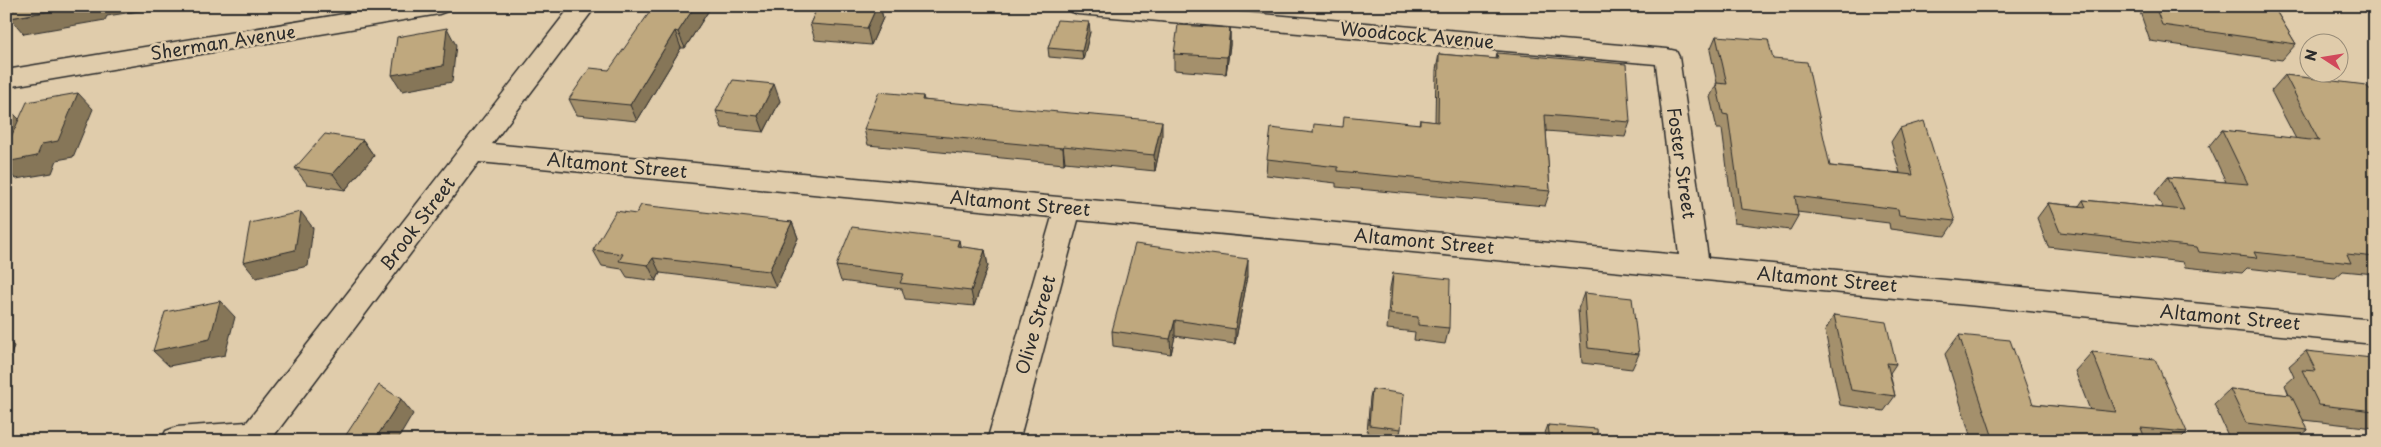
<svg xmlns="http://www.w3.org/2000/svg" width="2381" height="447" viewBox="0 0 2381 447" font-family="'Playpen Sans',sans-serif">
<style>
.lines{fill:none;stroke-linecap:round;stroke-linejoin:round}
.street-casing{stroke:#2b2b2b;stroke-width:3}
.street{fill:#e0ccab;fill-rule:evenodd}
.wall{fill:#a4906c;stroke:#2b2b2b}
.shaded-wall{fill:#867658;stroke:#2b2b2b}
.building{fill:#bfa87e;stroke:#2b2b2b}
.labels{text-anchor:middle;stroke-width:5;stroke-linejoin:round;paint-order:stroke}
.street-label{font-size:18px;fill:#2b2b2b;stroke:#e0ccab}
</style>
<rect width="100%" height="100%" fill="#e0ccab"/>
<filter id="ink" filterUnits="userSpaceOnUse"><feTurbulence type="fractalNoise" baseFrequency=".02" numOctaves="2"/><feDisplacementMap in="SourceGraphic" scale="10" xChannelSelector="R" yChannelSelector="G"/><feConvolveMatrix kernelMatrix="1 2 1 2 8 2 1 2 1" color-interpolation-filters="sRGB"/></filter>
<g filter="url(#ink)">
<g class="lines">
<g class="street-casing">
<g id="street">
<polygon points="392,6 451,6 447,11 439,14 6,87 6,70"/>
<polygon points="571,6 596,6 492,144 1679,255 1656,64 1078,14 1070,11 1066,6 1169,6 1667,49 1676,51 1679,57 1708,258 2375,320 2375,344 1078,220 1019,441 987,441 1052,217 479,162 270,441 161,441 166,431 177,427 247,422"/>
</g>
</g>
<use href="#street" class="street"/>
</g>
<g class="wall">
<polygon points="818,6 880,6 883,18 871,45 815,40 810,24"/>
<polygon points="2144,6 2273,6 2296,44 2282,60 2150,41 2140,12"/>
<polygon points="709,10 685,48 681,48 637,121 577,115 569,99 609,70"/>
<polygon points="1230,28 1230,45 1226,74 1174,70 1174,54"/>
<polygon points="1090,32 1083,60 1049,57 1048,48"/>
<polygon points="1716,36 1773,59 1830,166 1900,173 1891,142 1900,128 1955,221 1945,236 1890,229 1889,223 1797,212 1798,216 1790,230 1734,223 1722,129 1717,129 1710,97 1717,83 1710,50"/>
<polygon points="1497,53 1630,122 1625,137 1546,131 1550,191 1545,206 1336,187 1336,183 1266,175 1267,159 1313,133 1343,127 1419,124 1420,120 1435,122 1436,70 1439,54 1496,59"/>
<polygon points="2285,75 2375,90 2375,274 2343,271 2335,278 2247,268 2242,273 2185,267 2183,262 2048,247 2037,218 2048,203 2079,206 2083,200 2163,208 2155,193 2168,177 2226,182 2209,146 2222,130 2296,139 2271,91"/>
<polygon points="923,96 924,100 1162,137 1155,171 1065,162 1064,164 868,145 864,129"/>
<polygon points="780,101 764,132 722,128 716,111"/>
<polygon points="363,140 374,156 345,190 307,184 295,168"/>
<polygon points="636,214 792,222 798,238 776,287 660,273 656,281 627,277 622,269 602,266 593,250"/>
<polygon points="961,247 985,250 988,266 974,306 905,299 902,289 841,281 836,266"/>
<polygon points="1393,273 1449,328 1445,344 1414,340 1415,332 1387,329 1390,288"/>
<polygon points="1248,275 1235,344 1175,336 1171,354 1113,346 1112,331"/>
<polygon points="1584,293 1639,354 1632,369 1582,363 1578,309"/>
<polygon points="1834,315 1896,364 1890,373 1895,396 1884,411 1840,405 1825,331"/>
<polygon points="1959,335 2033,404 2090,410 2075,371 2092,352 2187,432 2178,441 1972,441 1945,354"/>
<polygon points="2306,351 2375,362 2375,428 2303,420 2308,430 2295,441 2254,441 2229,438 2214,404 2230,389 2289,395 2285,385 2294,377 2289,366"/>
<polygon points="1372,389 1401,429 1399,437 1367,433 1370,397"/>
<polygon points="1548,425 1598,441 1546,441 1545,433"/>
</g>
<g class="shaded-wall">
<polygon points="78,6 172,6 107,16 105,20 24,34 10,18"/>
<polygon points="695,6 708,6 709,10 685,48 678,32"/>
<polygon points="877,6 880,6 883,18 871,45 867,28"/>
<polygon points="1089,22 1090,32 1083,60 1082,51"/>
<polygon points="447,28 456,45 452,82 402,91 392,75"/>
<polygon points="1230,28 1230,45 1226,74 1227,57"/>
<polygon points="675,31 681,48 637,121 630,105"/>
<polygon points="774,84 780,101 764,132 758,116"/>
<polygon points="78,93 93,109 73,157 57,160 52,173 16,179 6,170 6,162 42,144"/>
<polygon points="6,106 20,120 6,149"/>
<polygon points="1162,121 1162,137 1155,171 1154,155"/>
<polygon points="363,140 374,156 345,190 333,174"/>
<polygon points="1063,146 1065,162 1064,164 1063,148"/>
<polygon points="301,212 313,228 308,266 256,278 243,262"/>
<polygon points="792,222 798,238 776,287 769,271"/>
<polygon points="959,240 962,255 957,246"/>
<polygon points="985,250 988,266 974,306 971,291"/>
<polygon points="653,258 660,273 656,281 648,265"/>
<polygon points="1248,259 1248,275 1235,344 1235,329"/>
<polygon points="220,301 235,317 225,355 169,366 153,351"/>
<polygon points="1175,320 1175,336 1171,354 1170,339"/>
<polygon points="6,340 14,346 6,369"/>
<polygon points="401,399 413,414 397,441 374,441"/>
</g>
<g class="building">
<polygon points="15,6 78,6 10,18"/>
<polygon points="654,6 695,6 678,32 675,31 630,105 569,99 590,68 609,70"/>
<polygon points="818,6 877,6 867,28 810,24"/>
<polygon points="2155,6 2224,6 2232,7 2231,6 2273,6 2296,44 2162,25"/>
<polygon points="1057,20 1089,22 1082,51 1048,48"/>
<polygon points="1178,25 1230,28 1227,57 1174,54"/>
<polygon points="447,28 443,66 392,75 397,37"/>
<polygon points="1716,36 1768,40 1773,59 1807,62 1830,166 1913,175 1900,128 1924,121 1955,221 1899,215 1898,209 1795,196 1798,216 1741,209 1728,115 1723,114 1716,83 1727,84"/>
<polygon points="1497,53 1626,64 1630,122 1545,115 1550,191 1338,171 1338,167 1267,159 1271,128 1313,133 1314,124 1343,127 1344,116 1420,124 1420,120 1438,122 1439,54 1498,59"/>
<polygon points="2285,75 2366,85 2369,89 2375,90 2375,257 2347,254 2351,263 2254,252 2257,258 2199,252 2197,247 2060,232 2048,203 2086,207 2083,200 2184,210 2168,177 2248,184 2222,130 2319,141"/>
<polygon points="733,80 774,84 758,116 716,111"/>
<polygon points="879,92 923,96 922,100 1162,121 1154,155 1063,146 1063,148 864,129"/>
<polygon points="78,93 58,141 42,144 37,156 6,162 6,148 27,102"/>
<polygon points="6,116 9,130 6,130"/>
<polygon points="325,134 363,140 333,174 295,168"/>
<polygon points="641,205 792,222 769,271 653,258 648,265 619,261 623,254 593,250 616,211 636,214"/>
<polygon points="301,212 295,250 243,262 250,223"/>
<polygon points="852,227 959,240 957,246 985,250 971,291 900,283 904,274 836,266"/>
<polygon points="1135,244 1248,259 1235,329 1175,320 1170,339 1112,331"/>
<polygon points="1393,273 1450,279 1449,328 1418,325 1418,317 1390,314"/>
<polygon points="1584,293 1632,298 1639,354 1588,348"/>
<polygon points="220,301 210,339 153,351 165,312"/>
<polygon points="1834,315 1886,322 1896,364 1887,363 1895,396 1851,390"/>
<polygon points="1959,335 2010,340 2033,404 2116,412 2092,352 2155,359 2187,432 2141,428 2146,441 1994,441"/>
<polygon points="2306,351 2372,358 2375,362 2375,411 2319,405 2302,370 2316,371"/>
<polygon points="379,385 401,399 374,441 316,441 319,437 342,441"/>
<polygon points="1372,389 1404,394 1401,429 1369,425"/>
<polygon points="2230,389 2291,395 2308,430 2246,423"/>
<polygon points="1548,425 1597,429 1598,441 1550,441"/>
<polygon points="817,433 856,439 855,441 813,441"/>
</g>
</g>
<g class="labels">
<g class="street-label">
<text transform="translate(1417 36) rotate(5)" y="6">Woodcock Avenue</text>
<text transform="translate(223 43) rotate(-9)" y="6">Sherman Avenue</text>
<text transform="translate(1681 163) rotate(82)" y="6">Foster Street</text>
<text transform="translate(617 166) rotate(5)" y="6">Altamont Street</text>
<text transform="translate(1020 204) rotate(5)" y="6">Altamont Street</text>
<text transform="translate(418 224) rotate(-53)" y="6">Brook Street</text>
<text transform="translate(1424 242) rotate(5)" y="6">Altamont Street</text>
<text transform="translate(1827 280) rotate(5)" y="6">Altamont Street</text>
<text transform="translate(2230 318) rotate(5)" y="6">Altamont Street</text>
<text transform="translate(1036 325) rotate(-74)" y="6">Olive Street</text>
</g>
</g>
<rect width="2381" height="447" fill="none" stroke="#e0ccab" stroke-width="25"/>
<rect x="12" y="12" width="2356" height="422" fill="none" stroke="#2b2b2b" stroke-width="2" filter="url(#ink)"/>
<g transform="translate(2324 58) rotate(282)"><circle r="24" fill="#e0ccab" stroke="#988c78"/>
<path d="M0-4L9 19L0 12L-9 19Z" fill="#d1495b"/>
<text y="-8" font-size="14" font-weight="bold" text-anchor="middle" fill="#2b2b2b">N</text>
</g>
</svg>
